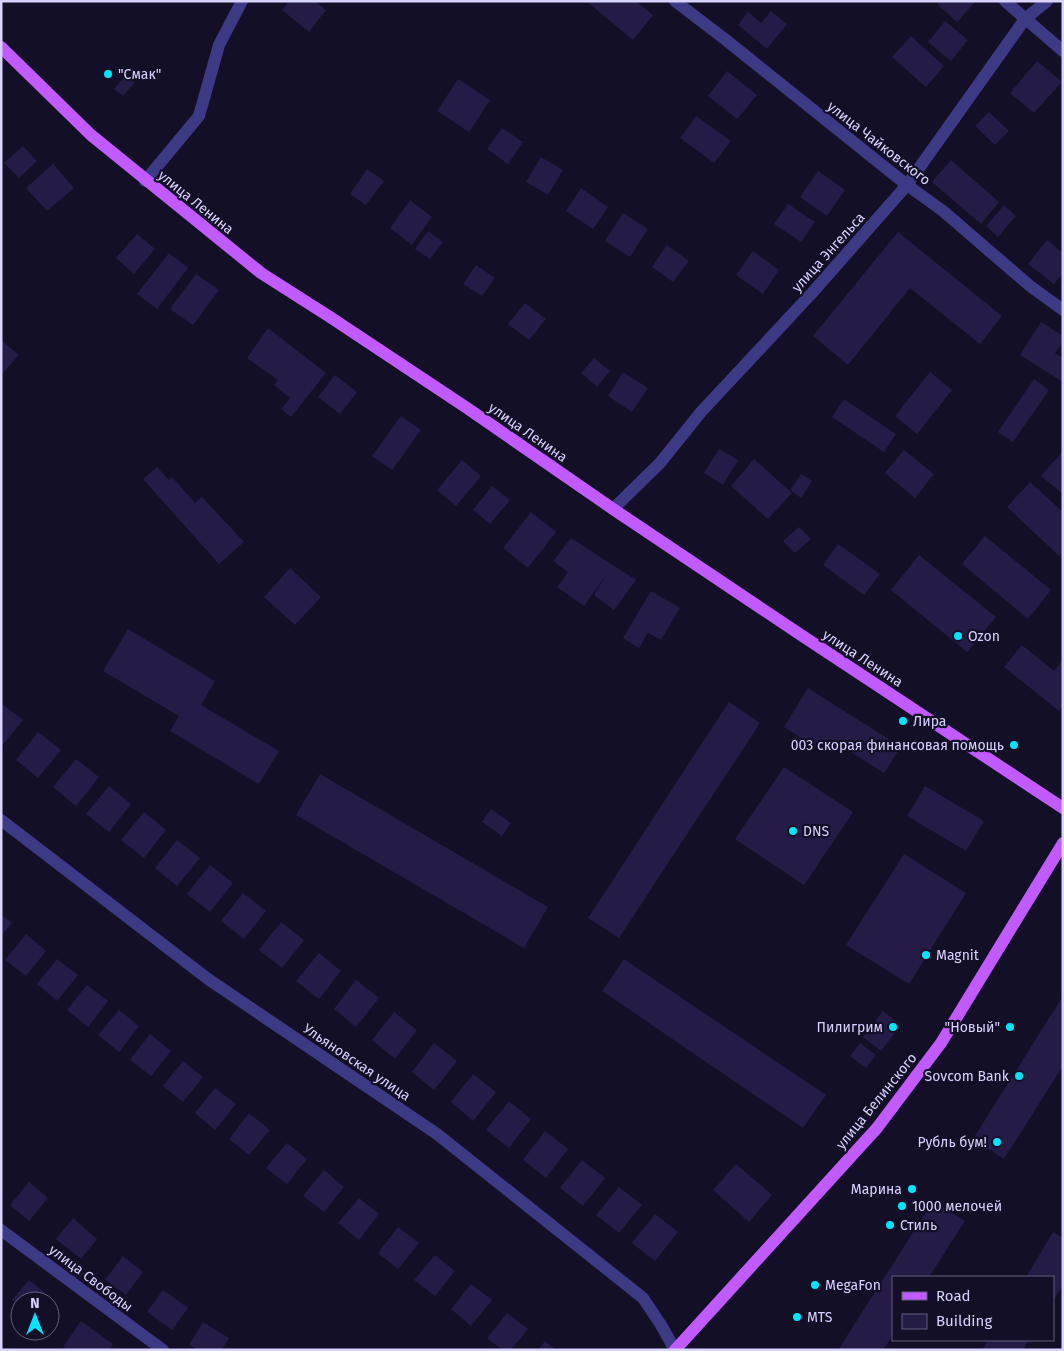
<svg xmlns="http://www.w3.org/2000/svg" width="1064" height="1351" viewBox="0 0 1064 1351" font-family="'Fira Sans',sans-serif">
<style>
.building{fill:#241b47}
.lines{fill:none;stroke-linecap:round;stroke-linejoin:round}
.minor{stroke:#3d3a85;stroke-width:12}
.major{stroke:#c25bff;stroke-width:12}
.poi-dot{fill:#00e5ff;stroke:#130f26;stroke-width:2}
.labels{text-anchor:middle;stroke-width:4.5;stroke-linejoin:round;paint-order:stroke}
.poi-label{font-size:14px;fill:#d9d4ff;stroke:#130f26;text-anchor:start}
.street-label{font-size:14px;fill:#d9d4ff;stroke:#130f26}
</style>
<rect width="100%" height="100%" fill="#130f26"/>
<g class="building">
<polygon points="289,1 315,1 326,10 309,32 282,10"/>
<polygon points="586,1 636,1 653,15 633,40"/>
<polygon points="940,1 976,1 957,22 937,4"/>
<polygon points="771,11 787,24 767,49 738,25 748,12 761,23"/>
<polygon points="945,21 968,40 951,61 928,42"/>
<polygon points="911,36 944,66 926,87 892,57"/>
<polygon points="1037,61 1062,82 1034,113 1010,93"/>
<polygon points="727,71 757,95 737,119 708,96"/>
<polygon points="126,75 135,82 123,96 114,89"/>
<polygon points="458,79 490,100 469,132 437,111"/>
<polygon points="989,112 1009,131 995,145 975,126"/>
<polygon points="696,116 731,141 714,163 680,138"/>
<polygon points="502,128 523,142 508,164 487,149"/>
<polygon points="23,146 37,161 19,178 4,163"/>
<polygon points="541,157 563,170 548,195 526,182"/>
<polygon points="951,160 999,202 981,224 932,182"/>
<polygon points="53,164 74,188 47,211 26,188"/>
<polygon points="367,169 384,181 366,205 350,194"/>
<polygon points="818,171 845,190 827,216 800,197"/>
<polygon points="581,188 608,207 593,229 566,211"/>
<polygon points="410,200 432,217 412,245 390,228"/>
<polygon points="788,204 815,222 801,242 774,224"/>
<polygon points="1004,205 1016,216 998,237 986,226"/>
<polygon points="623,213 648,229 630,257 605,241"/>
<polygon points="428,231 443,242 430,259 415,249"/>
<polygon points="898,232 1002,316 980,344 910,288 848,365 813,336"/>
<polygon points="137,234 155,249 134,274 116,258"/>
<polygon points="1047,240 1063,253 1063,273 1054,284 1028,264"/>
<polygon points="667,245 689,261 673,282 652,267"/>
<polygon points="753,251 779,270 763,294 736,275"/>
<polygon points="169,253 188,268 157,309 137,294"/>
<polygon points="476,265 495,278 482,296 463,284"/>
<polygon points="196,274 219,290 193,325 170,309"/>
<polygon points="525,303 546,319 529,340 508,324"/>
<polygon points="1041,322 1063,336 1063,342 1055,353 1063,358 1063,382 1020,355"/>
<polygon points="268,328 326,373 291,417 281,409 290,398 274,385 278,380 247,358"/>
<polygon points="1,340 19,355 1,375"/>
<polygon points="594,358 610,371 597,387 581,373"/>
<polygon points="623,372 648,388 632,412 608,396"/>
<polygon points="930,372 952,390 917,434 895,416"/>
<polygon points="335,375 357,392 340,414 318,397"/>
<polygon points="1034,379 1049,390 1013,442 998,432"/>
<polygon points="844,399 896,434 884,452 832,417"/>
<polygon points="401,416 421,430 392,470 372,456"/>
<polygon points="719,449 738,460 723,485 704,473"/>
<polygon points="904,450 934,474 915,498 885,473"/>
<polygon points="1063,451 1063,494 1041,476"/>
<polygon points="754,459 792,493 768,519 731,486"/>
<polygon points="462,460 481,476 456,506 437,490"/>
<polygon points="157,467 169,480 172,477 195,503 202,497 244,542 219,564 143,479"/>
<polygon points="801,474 812,481 801,498 790,490"/>
<polygon points="1030,482 1063,512 1063,552 1059,556 1007,507"/>
<polygon points="492,486 510,500 490,524 473,510"/>
<polygon points="531,512 556,532 528,568 503,548"/>
<polygon points="799,527 811,539 795,553 783,541"/>
<polygon points="985,536 1051,590 1028,619 962,564"/>
<polygon points="571,538 636,580 614,610 594,595 608,572 584,606 557,587 568,572 553,561"/>
<polygon points="838,544 880,574 864,595 823,565"/>
<polygon points="919,555 996,617 967,652 891,590"/>
<polygon points="290,568 321,597 295,625 264,597"/>
<polygon points="651,591 680,608 661,640 648,633 639,648 623,638"/>
<polygon points="128,629 215,681 201,705 279,751 259,784 170,731 179,716 103,671"/>
<polygon points="1022,645 1054,671 1063,660 1063,705 1059,711 1004,667"/>
<polygon points="808,688 901,747 884,773 830,739 822,751 784,727"/>
<polygon points="729,702 760,723 619,938 588,918"/>
<polygon points="1,703 23,720 1,747"/>
<polygon points="38,732 61,750 38,778 16,760"/>
<polygon points="76,759 99,777 76,806 53,787"/>
<polygon points="784,767 853,812 804,885 735,839"/>
<polygon points="320,774 548,907 524,948 296,815"/>
<polygon points="109,786 131,804 109,832 86,814"/>
<polygon points="925,786 984,821 966,851 907,816"/>
<polygon points="491,809 511,823 502,836 482,822"/>
<polygon points="144,812 166,830 144,858 121,840"/>
<polygon points="177,840 200,858 177,886 155,868"/>
<polygon points="904,854 966,893 909,984 846,945"/>
<polygon points="210,865 233,883 210,912 187,894"/>
<polygon points="243,893 266,911 244,939 221,921"/>
<polygon points="1,915 12,923 1,936"/>
<polygon points="281,922 304,940 282,968 259,950"/>
<polygon points="26,934 46,951 26,976 5,960"/>
<polygon points="319,953 341,971 319,999 296,981"/>
<polygon points="57,959 78,975 57,1001 37,984"/>
<polygon points="624,959 826,1095 803,1128 602,991"/>
<polygon points="356,980 379,998 356,1027 334,1009"/>
<polygon points="87,985 108,1001 88,1027 67,1010"/>
<polygon points="1063,996 1063,1066 1004,1159 973,1139"/>
<polygon points="119,1010 139,1026 119,1052 98,1035"/>
<polygon points="883,1011 901,1025 881,1051 863,1037"/>
<polygon points="394,1012 417,1030 395,1059 372,1040"/>
<polygon points="150,1034 171,1051 151,1076 130,1060"/>
<polygon points="434,1043 457,1061 434,1090 412,1072"/>
<polygon points="860,1043 876,1055 866,1068 850,1056"/>
<polygon points="183,1061 203,1077 183,1102 163,1086"/>
<polygon points="473,1074 496,1092 473,1121 451,1102"/>
<polygon points="215,1088 236,1104 215,1130 195,1113"/>
<polygon points="509,1101 531,1119 509,1148 486,1130"/>
<polygon points="249,1113 270,1130 249,1155 229,1139"/>
<polygon points="545,1131 568,1149 546,1178 523,1160"/>
<polygon points="287,1143 307,1159 287,1184 266,1168"/>
<polygon points="582,1160 605,1178 583,1206 560,1188"/>
<polygon points="736,1164 772,1195 749,1222 713,1190"/>
<polygon points="324,1170 344,1187 324,1212 303,1196"/>
<polygon points="29,1182 48,1198 29,1221 10,1205"/>
<polygon points="619,1187 642,1205 619,1233 596,1215"/>
<polygon points="359,1198 379,1214 359,1240 338,1223"/>
<polygon points="933,1201 965,1221 929,1277 893,1277 893,1335 883,1350 838,1350"/>
<polygon points="655,1214 678,1232 655,1261 632,1243"/>
<polygon points="73,1218 97,1239 81,1259 56,1239"/>
<polygon points="398,1227 419,1243 398,1269 378,1253"/>
<polygon points="1053,1232 1063,1238 1063,1285 1053,1301 1053,1277 1026,1277"/>
<polygon points="435,1255 455,1271 435,1296 414,1280"/>
<polygon points="123,1256 143,1272 126,1295 105,1280"/>
<polygon points="29,1280 52,1299 50,1301 20,1301 20,1307 12,1300"/>
<polygon points="471,1284 492,1300 471,1326 451,1309"/>
<polygon points="163,1290 188,1308 172,1330 147,1312"/>
<polygon points="507,1313 528,1329 511,1350 502,1350 487,1338"/>
<polygon points="81,1321 113,1344 110,1350 67,1350 63,1347"/>
<polygon points="203,1322 229,1338 222,1350 198,1350 189,1345"/>
<polygon points="988,1340 1029,1340 1023,1350 982,1350"/>
<polygon points="545,1341 556,1350 538,1350"/>
</g>
<g class="lines">
<g class="minor">
<polyline points="675,1 726,40 907,185 943,211 1030,286 1063,310"/>
<polyline points="1005,1 1063,51"/>
<polyline points="145,181 199,116 219,45 242,1"/>
<polyline points="613,509 660,463 701,412 812,293 907,185 1025,19 1047,1"/>
<polyline points="1,820 208,979 437,1134 643,1298 661,1325 675,1350"/>
<polyline points="1,1230 163,1350"/>
</g>
<g class="major">
<polyline points="1,47 91,135 261,273 330,317 467,408 613,509 801,635 1063,808"/>
<polyline points="675,1350 877,1128 941,1043 1063,843"/>
</g>
</g>
<g class="poi-dot">
<circle cx="108" cy="74" r="5"/>
<circle cx="958" cy="636" r="5"/>
<circle cx="903" cy="721" r="5"/>
<circle cx="1014" cy="745" r="5"/>
<circle cx="793" cy="831" r="5"/>
<circle cx="926" cy="955" r="5"/>
<circle cx="893" cy="1027" r="5"/>
<circle cx="1010" cy="1027" r="5"/>
<circle cx="1019" cy="1076" r="5"/>
<circle cx="997" cy="1142" r="5"/>
<circle cx="912" cy="1189" r="5"/>
<circle cx="902" cy="1206" r="5"/>
<circle cx="890" cy="1225" r="5"/>
<circle cx="815" cy="1285" r="5"/>
<circle cx="797" cy="1317" r="5"/>
</g>
<g class="labels">
<g class="poi-label">
<text x="118" y="79">"Смак"</text>
<text x="968" y="641">Ozon</text>
<text x="913" y="726">Лира</text>
<text x="1004" y="750" text-anchor="end">003 скорая финансовая помощь</text>
<text x="803" y="836">DNS</text>
<text x="936" y="960">Magnit</text>
<text x="883" y="1032" text-anchor="end">Пилигрим</text>
<text x="1000" y="1032" text-anchor="end">"Новый"</text>
<text x="1009" y="1081" text-anchor="end">Sovcom Bank</text>
<text x="987" y="1147" text-anchor="end">Рубль бум!</text>
<text x="902" y="1194" text-anchor="end">Марина</text>
<text x="912" y="1211">1000 мелочей</text>
<text x="900" y="1230">Стиль</text>
<text x="825" y="1290">MegaFon</text>
<text x="807" y="1322">MTS</text>
</g>
<g class="street-label">
<text transform="translate(879 143) rotate(38)" y="5">улица Чайковского</text>
<text transform="translate(196 202) rotate(39)" y="5">улица Ленина</text>
<text transform="translate(828 252) rotate(-48)" y="5">улица Энгельса</text>
<text transform="translate(528 432) rotate(35)" y="5">улица Ленина</text>
<text transform="translate(863 658) rotate(33)" y="5">улица Ленина</text>
<text transform="translate(357 1062) rotate(34)" y="5">Ульяновская улица</text>
<text transform="translate(876 1101) rotate(-51)" y="5">улица Белинского</text>
<text transform="translate(91 1278) rotate(37)" y="5">улица Свободы</text>
</g>
</g>
<rect width="1064" height="1351" fill="none" stroke="#d9d4ff" stroke-width="5"/>
<rect x="892" y="1276" width="162" height="65" fill="#130f26" stroke="#625e7d"/>
<rect x="902" y="1292" width="25" height="8" fill="#c25bff" stroke="#625e7d"/>
<text x="936" y="1301" font-size="15" fill="#d9d4ff">Road</text>
<rect x="902" y="1314" width="25" height="15" fill="#241b47" stroke="#625e7d"/>
<text x="936" y="1326" font-size="15" fill="#d9d4ff">Building</text>
<g transform="translate(35 1316)"><circle r="24" fill="#130f26" stroke="#625e7d"/>
<path d="M0-4L9 19L0 12L-9 19Z" fill="#00e5ff"/>
<text y="-8" font-size="14" font-weight="bold" text-anchor="middle" fill="#d9d4ff">N</text>
</g>
</svg>
